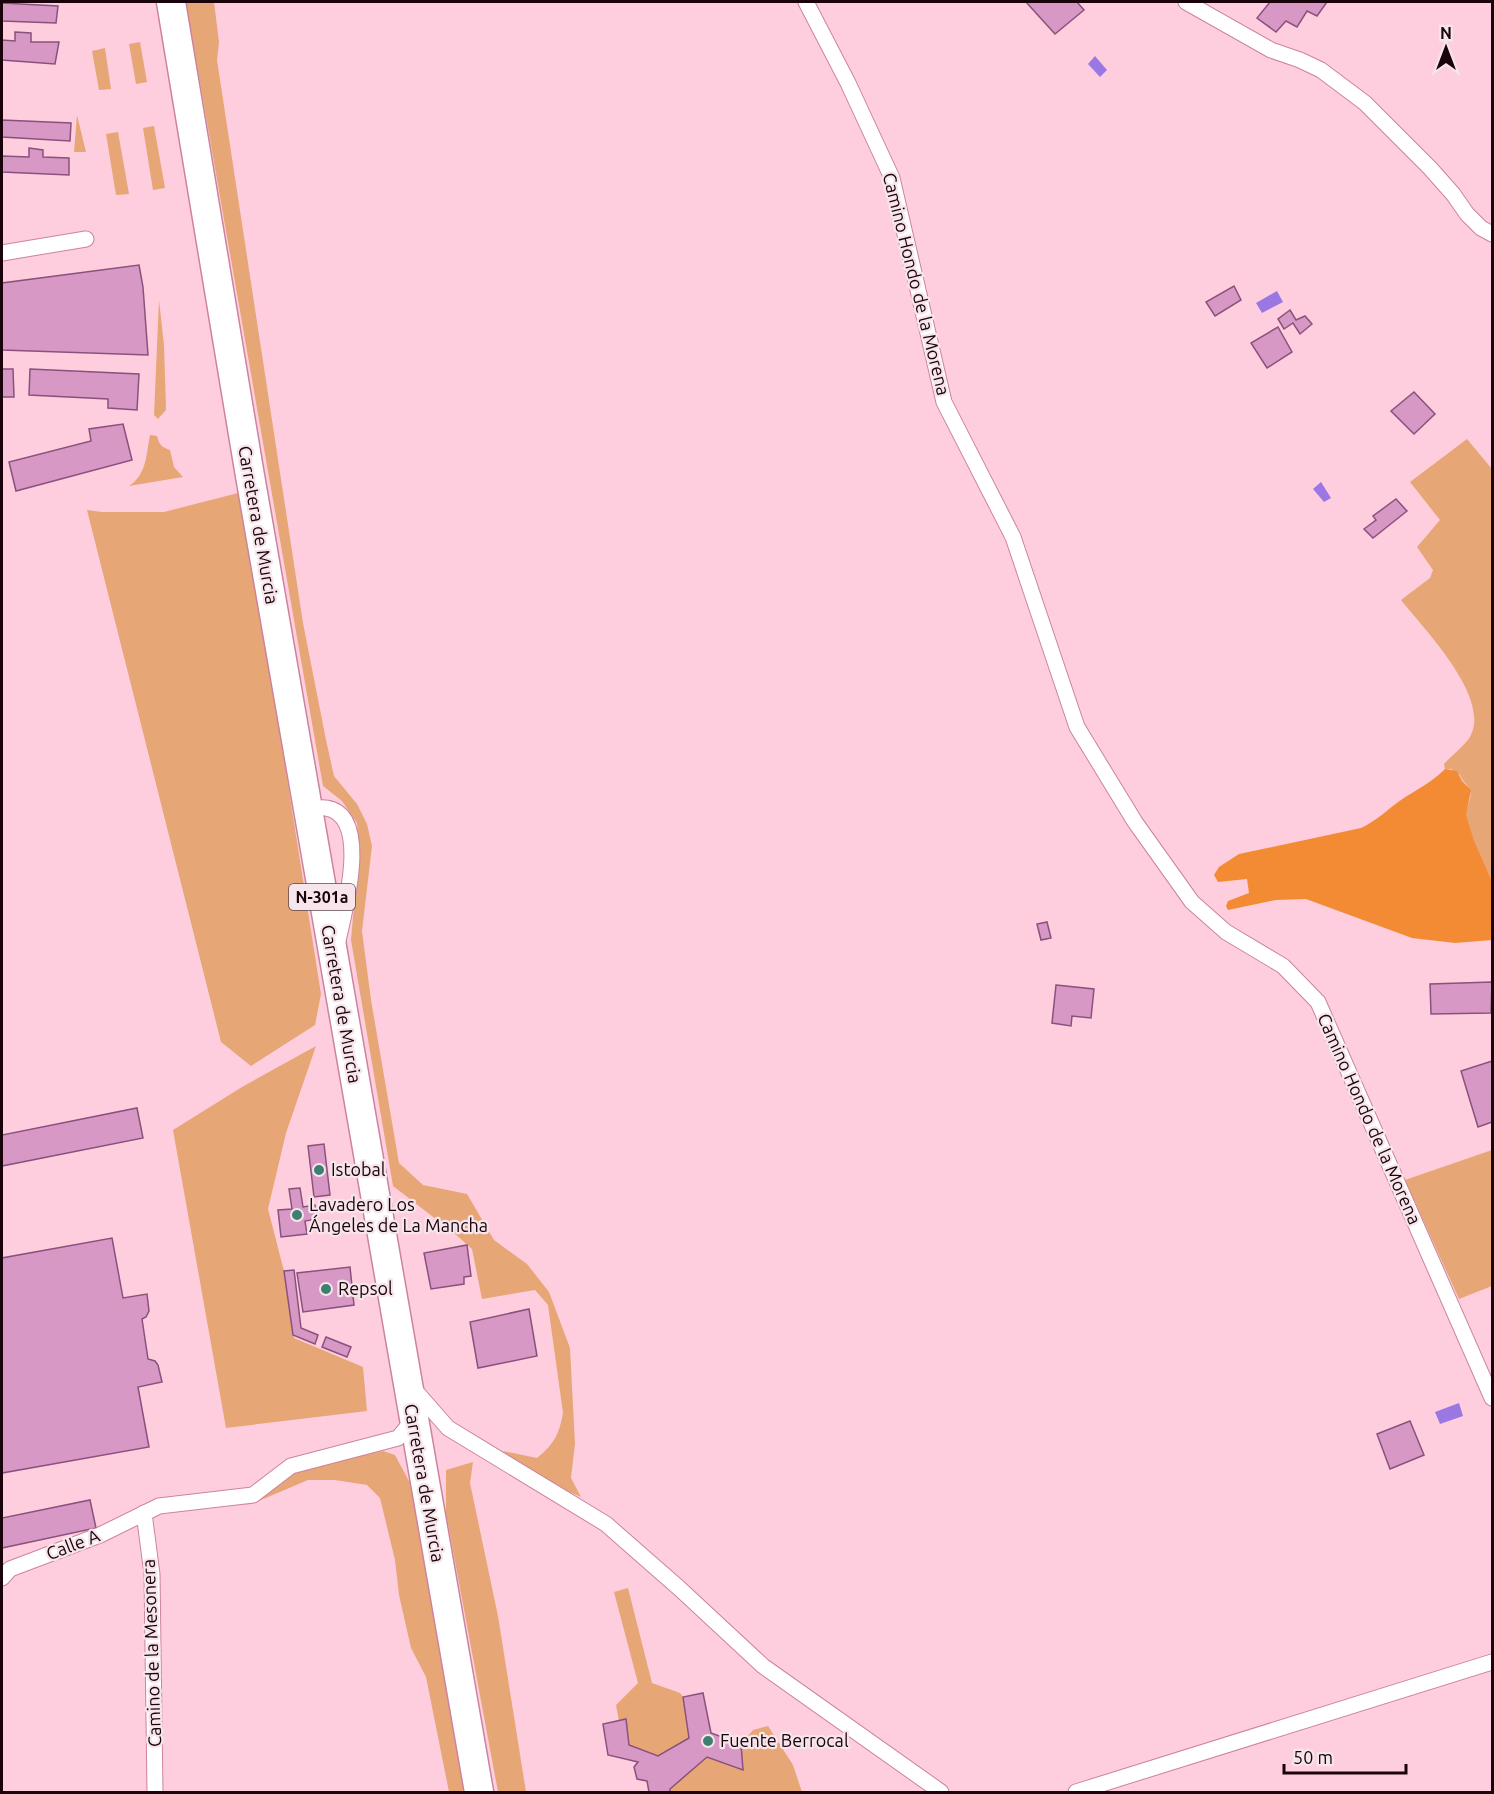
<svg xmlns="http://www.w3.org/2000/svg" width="1494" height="1794" viewBox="0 0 1494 1794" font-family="Ubuntu,sans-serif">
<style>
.green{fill:#e7a676}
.forest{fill:#f28b34}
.water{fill:#9a77e2}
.building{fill:#d798c6;stroke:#8a517c;stroke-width:1.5}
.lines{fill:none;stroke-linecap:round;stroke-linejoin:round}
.street-casing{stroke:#cd839e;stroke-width:17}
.highway-casing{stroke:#cd839e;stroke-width:31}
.street{stroke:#fff;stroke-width:15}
.highway{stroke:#fff;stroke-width:28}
.poi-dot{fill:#3d7f70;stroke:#f6e5ea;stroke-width:2}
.labels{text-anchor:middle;stroke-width:4.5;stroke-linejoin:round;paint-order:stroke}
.shield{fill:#f6e5ea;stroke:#5d474f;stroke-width:1.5}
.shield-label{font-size:16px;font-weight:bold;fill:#1b030c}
.street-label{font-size:18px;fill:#1b030c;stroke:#f6e5ea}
.poi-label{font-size:18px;fill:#1b030c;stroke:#f6e5ea;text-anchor:start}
</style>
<rect width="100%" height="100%" fill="#fecede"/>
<g class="green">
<path d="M186 2H214L219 42 217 60 303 623 326 740 334 776 357 804 367 824 372 846 362 931 371 1000 399 1163 423 1185 467 1194 494 1240 527 1264 549 1292 570 1348 575 1444 571 1478 581 1497C553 1485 525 1473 503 1451L537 1458C554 1444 559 1435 563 1413L548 1305 535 1290 482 1299 472 1249 454 1233 393 1186 351 940 359 846 357 823 342 801 323 786Z"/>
<polygon points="140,42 147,82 136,84 129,44"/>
<polygon points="105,48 111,89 99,90 92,51"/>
<polygon points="77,115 86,152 74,152"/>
<polygon points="154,126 165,188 153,190 143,128"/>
<polygon points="118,132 129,194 116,195 106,134"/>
<polygon points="159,300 164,345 166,410 158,419 154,415"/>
<path d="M150 435 157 436C159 445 162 447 170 450L174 467 183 477 129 486C147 474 146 455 150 435Z"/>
<path d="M1467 439 1492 469V881C1484 861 1469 840 1466 817 1465 808 1473 797 1470 790 1467 783 1462 782 1460 775L1451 769H1445L1444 764C1452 755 1464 746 1470 737 1492 698 1424 629 1401 600L1430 578 1433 570 1417 547 1440 520 1410 482Z"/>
<polygon points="242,492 321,994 315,1025 251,1066 221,1042 87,510 102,512 164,512"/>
<polygon points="316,1046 286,1133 268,1209 284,1271 294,1338 363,1367 367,1411 226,1428 173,1130 242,1087"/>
<polygon points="1492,1150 1492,1286 1459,1299 1405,1180"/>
<polygon points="383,1451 395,1455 410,1483 466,1792 449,1792 426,1677 411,1648 399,1595 395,1560 380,1498 367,1485 335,1480 308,1480 254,1503 246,1505 301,1468"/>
<polygon points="473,1462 470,1483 498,1616 526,1792 498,1792 446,1513 446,1470"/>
<polygon points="628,1588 652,1683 680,1693 683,1697 689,1738 658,1756 629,1745 626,1719 619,1721 616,1705 638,1683 614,1592"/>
<polygon points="768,1726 793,1765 802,1792 670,1792 670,1789 707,1757 743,1769 741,1744 753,1730"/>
</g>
<path class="forest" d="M1445 769 1457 771 1462 781 1471 790 1466 815 1474 841 1492 881V940L1455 943 1412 938 1306 899 1276 900 1228 910 1226 906 1228 901 1249 893 1247 879 1218 882 1214 875 1219 867 1239 854 1361 828C1376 821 1387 810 1401 800 1416 790 1432 782 1445 769Z"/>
<g class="water">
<polygon points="1095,56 1107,70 1100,77 1088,64"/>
<polygon points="1277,291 1283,302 1262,313 1256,303"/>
<polygon points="1321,482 1331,498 1324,502 1313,489"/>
<polygon points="1459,1403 1463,1416 1440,1424 1435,1412"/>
</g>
<g class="building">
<polygon points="1026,2 1077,2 1084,10 1055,34"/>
<polygon points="1270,2 1327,2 1317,16 1307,11 1297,27 1286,21 1276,32 1257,18"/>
<polygon points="2,3 58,6 56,23 2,21"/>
<polygon points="15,32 31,33 31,42 59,42 55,64 2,60 2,40 15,41"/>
<polygon points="2,120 71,123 70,141 2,137"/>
<polygon points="29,148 43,150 43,157 69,158 69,175 2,172 2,156 29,157"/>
<polygon points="139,265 143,287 148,355 2,350 2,283"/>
<polygon points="1234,286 1241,300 1215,316 1206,302"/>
<polygon points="1290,310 1296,320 1305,316 1312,324 1300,334 1293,323 1284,329 1278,319"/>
<polygon points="1278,327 1292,352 1267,368 1251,343"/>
<polygon points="2,369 13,369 14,397 2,397"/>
<polygon points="30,369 139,374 137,410 108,408 108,399 29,395"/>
<polygon points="1414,392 1435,414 1414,434 1391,411"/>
<polygon points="123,424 132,460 16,491 9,462 91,441 89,429"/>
<polygon points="1396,499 1407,511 1373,538 1364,529 1376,520 1373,516"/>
<polygon points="1047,922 1051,938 1041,940 1037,924"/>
<polygon points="1492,982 1491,1013 1431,1014 1430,984"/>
<polygon points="1056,985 1094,989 1091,1018 1072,1016 1071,1026 1052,1023"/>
<polygon points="1492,1061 1492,1122 1478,1127 1461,1071"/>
<polygon points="137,1108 143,1138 2,1166 2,1135"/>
<polygon points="324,1144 330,1195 314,1197 308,1146"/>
<polygon points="300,1188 303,1207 315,1205 317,1219 305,1221 307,1234 281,1237 278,1210 292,1209 289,1189"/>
<polygon points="112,1238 123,1298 147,1294 149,1311 146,1317 142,1319 148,1359 155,1361 158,1365 162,1382 138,1387 149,1447 2,1473 2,1258"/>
<polygon points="467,1245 471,1276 464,1277 464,1284 431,1289 424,1253"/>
<polygon points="350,1267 354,1305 303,1312 297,1273"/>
<polygon points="294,1270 301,1328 318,1335 315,1344 293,1335 284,1271"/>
<polygon points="529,1309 537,1356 478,1368 470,1322"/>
<polygon points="326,1337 351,1347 347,1357 322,1347"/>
<polygon points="1410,1421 1424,1455 1390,1469 1377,1434"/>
<polygon points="90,1500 96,1528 2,1548 2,1518"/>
<polygon points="703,1693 711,1733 741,1744 743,1770 707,1757 670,1789 670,1792 649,1792 647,1781 637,1779 634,1767 638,1762 608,1755 603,1724 626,1719 629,1745 658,1756 689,1738 683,1697"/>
</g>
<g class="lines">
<g class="street-casing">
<g id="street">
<polyline points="806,2 848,83 892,178 944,402 1013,537 1077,727 1135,822 1192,902 1226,932 1283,966 1318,1002 1492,1398"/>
<polyline points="1186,2 1271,50 1300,60 1321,70 1365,103 1430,168 1453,194 1467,214 1481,228 1492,234"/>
<polyline points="2,253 86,239"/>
<path d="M307 810C313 809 321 807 326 808 372 815 344 912 338 941"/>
<polyline points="412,1387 448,1428 606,1524 679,1588 763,1666 941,1792"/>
<polyline points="144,1513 152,1574 155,1792"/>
<polyline points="2,1578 10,1569 100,1535 159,1506 253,1495 291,1466 398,1438 413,1420"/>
<polyline points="1076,1792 1492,1662"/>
</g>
</g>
<g class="highway-casing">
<polyline id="highway" points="171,2 249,470 479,1792"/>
</g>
<use href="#street" class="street"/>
<use href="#highway" class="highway"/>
</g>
<g class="poi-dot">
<circle cx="319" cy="1170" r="6"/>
<circle cx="297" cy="1215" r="6"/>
<circle cx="326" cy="1289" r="6"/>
<circle cx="708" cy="1741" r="6"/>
</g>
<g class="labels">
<rect class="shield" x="289" y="884" width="66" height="26" rx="4.5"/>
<g class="shield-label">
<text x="322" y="903">N-301a</text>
</g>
<g class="street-label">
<text transform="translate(916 284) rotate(76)" y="6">Camino Hondo de la Morena</text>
<text transform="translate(258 525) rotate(80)" y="6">Carretera de Murcia</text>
<text transform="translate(341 1004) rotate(80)" y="6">Carretera de Murcia</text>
<text transform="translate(1369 1119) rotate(66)" y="6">Camino Hondo de la Morena</text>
<text transform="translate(424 1483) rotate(80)" y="6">Carretera de Murcia</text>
<text transform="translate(73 1545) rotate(-21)" y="6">Calle A</text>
<text transform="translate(152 1653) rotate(-92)" y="6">Camino de la Mesonera</text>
</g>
<g class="poi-label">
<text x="331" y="1176">Istobal</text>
<text x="309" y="1211">Lavadero Los<tspan x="309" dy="21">Ángeles de La Mancha</tspan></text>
<text x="338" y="1295">Repsol</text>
<text x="720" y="1747">Fuente Berrocal</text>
</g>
</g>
<rect width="1494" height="1794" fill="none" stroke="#1b030c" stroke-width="6"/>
<g transform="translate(1446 48)" stroke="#f6e5ea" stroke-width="4.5" paint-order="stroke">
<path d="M0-4.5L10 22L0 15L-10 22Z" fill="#1b030c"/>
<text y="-9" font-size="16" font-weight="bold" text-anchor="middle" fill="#1b030c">N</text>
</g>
<path d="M1284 1764v9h122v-9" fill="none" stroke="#1b030c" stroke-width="3"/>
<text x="1293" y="1764" font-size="18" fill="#1b030c" stroke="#f6e5ea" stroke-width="4.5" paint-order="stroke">50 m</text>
</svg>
